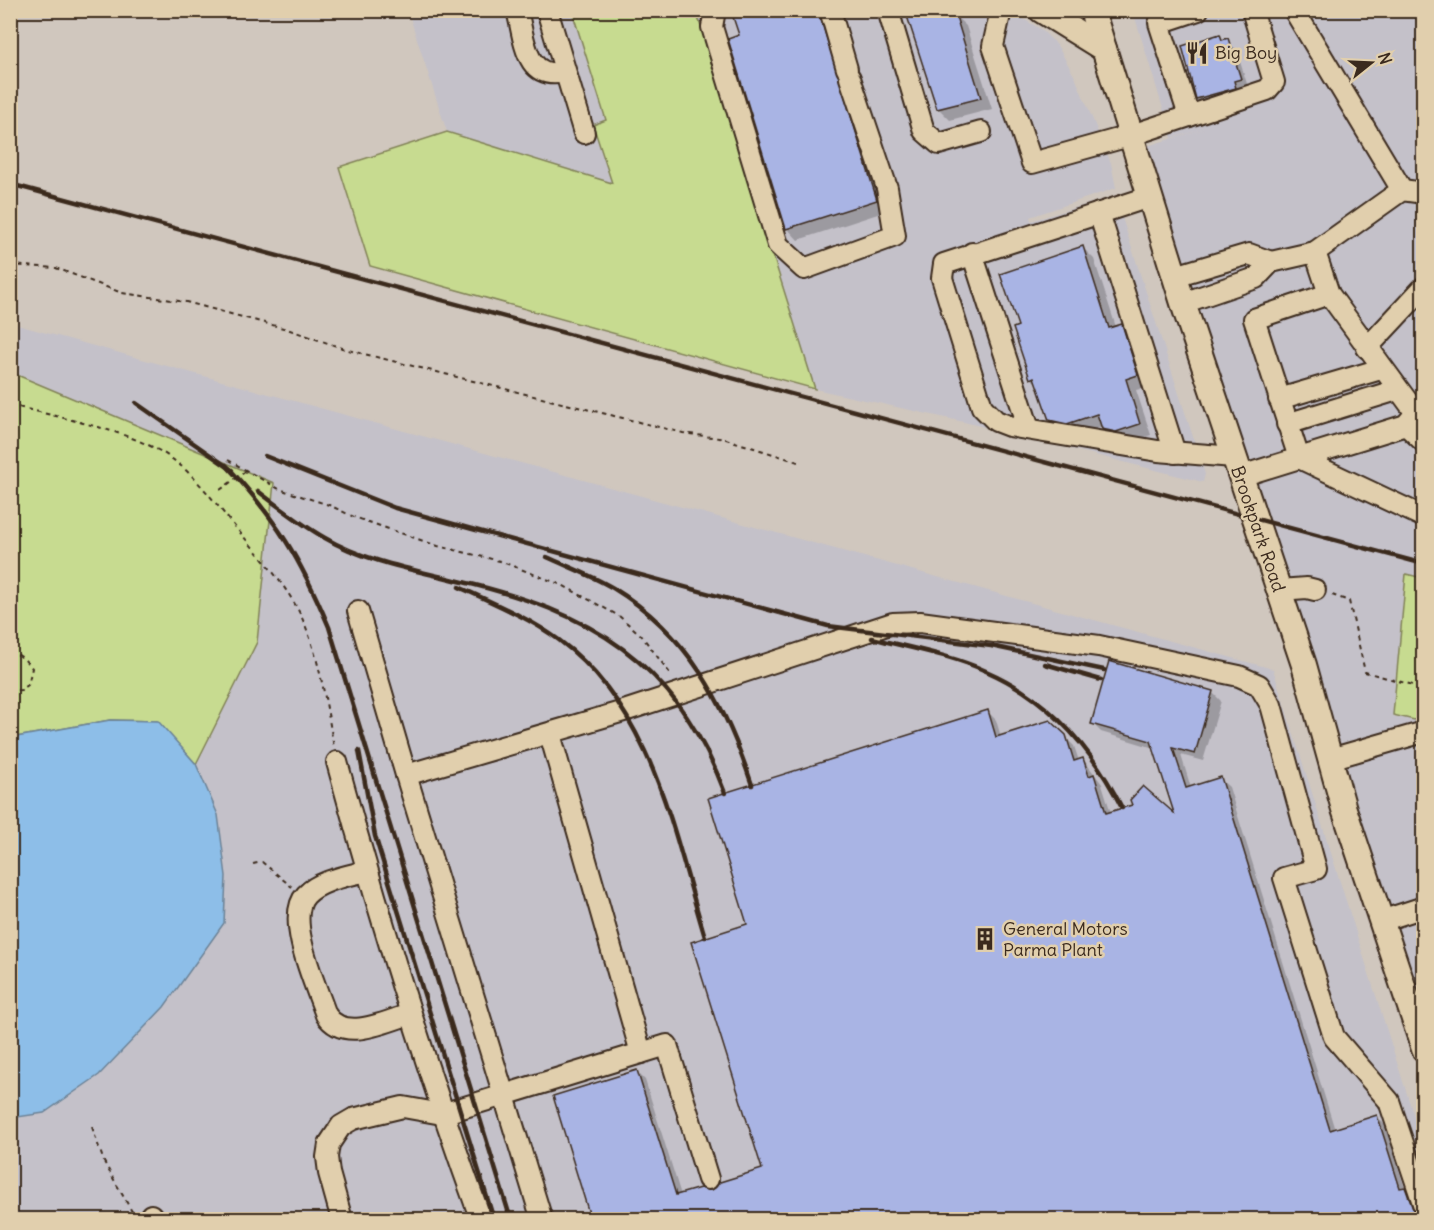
<svg xmlns="http://www.w3.org/2000/svg" width="1434" height="1230" viewBox="0 0 1434 1230" font-family="Delius,sans-serif">
<style>
.built{fill:#c4c1c9}
.green{fill:#c7db90;stroke:#818257;stroke-width:1.5}
.water{fill:#8dbee8;stroke:#6c8397;stroke-width:1.5}
.shadow{fill:#0003}
.building{fill:#a9b4e4;stroke:#3b2a1e;stroke-width:1.5}
.lines{fill:none;stroke-linecap:round;stroke-linejoin:round}
.minor-casing{stroke:#3b2a1e;stroke-width:24}
.major-casing{stroke:#3b2a1e;stroke-width:28}
.path{stroke:#3b2a1e;stroke-width:2;stroke-dasharray:4.5 4.5;stroke-linecap:butt}
.minor{stroke:#e1cfad;stroke-width:20}
.major{stroke:#e1cfad;stroke-width:24}
.rail{stroke:#3b2a1e;stroke-width:4.5}
.labels{text-anchor:middle;stroke-width:5;stroke-linejoin:round;paint-order:stroke}
.poi-label{font-size:18px;fill:#3b2a1e;stroke:#e1cfad;text-anchor:start}
.street-label{font-size:18px;fill:#3b2a1e;stroke:#e1cfad}
</style>
<rect width="100%" height="100%" fill="#d0c7be"/>
<filter id="ink" filterUnits="userSpaceOnUse"><feTurbulence type="fractalNoise" baseFrequency=".0167" numOctaves="2"/><feDisplacementMap in="SourceGraphic" scale="12" xChannelSelector="R" yChannelSelector="G"/><feConvolveMatrix kernelMatrix="1 2 1 2 8 2 1 2 1" color-interpolation-filters="sRGB"/></filter>
<g filter="url(#ink)">
<g class="built">
<polygon points="408,11 572,11 606,121 593,125 612,183 447,132"/>
<polygon points="696,11 1010,11 1042,30 1057,45 1075,77 1111,163 1116,188 1030,217 1031,221 1115,196 1205,474 1203,482 964,422 815,389"/>
<polygon points="1133,11 1423,11 1424,578 1406,574 1393,716 1423,722 1423,1012 1147,146 1207,128 1172,138"/>
<polygon points="10,323 1273,669 1423,1145 1423,1219 11,1219"/>
</g>
<g class="green">
<polygon points="572,11 696,11 815,389 370,266 339,167 447,132 612,183 593,125 606,120"/>
<polygon points="10,372 274,483 257,642 196,764 157,721 110,720 11,738"/>
<polygon points="1406,574 1423,578 1423,722 1393,715"/>
</g>
<polygon class="water" points="110,720 158,721 196,764 218,815 226,876 224,923 164,1007 99,1075 44,1113 11,1118 11,738"/>
<g class="shadow">
<polygon points="757,10 829,10 887,211 798,240 787,228 741,36"/>
<polygon points="921,10 954,15 966,26 992,109 950,120 938,108"/>
<polygon points="1220,36 1236,49 1248,87 1206,107 1197,98"/>
<polygon points="1082,247 1094,259 1116,327 1121,326 1133,337 1148,387 1136,390 1151,435 1128,443 1115,440 1103,427 1079,434 1062,431 1050,420 1039,386 1031,378 1019,327"/>
<polygon points="1212,692 1221,701 1203,761 1181,755 1191,788 1220,779 1229,787 1335,1130 1377,1117 1385,1125 1405,1189 1413,1197 1421,1220 593,1220 637,1072 645,1080 681,1195 713,1192 763,1170 749,925 988,712 996,720 1001,737 1050,722 1074,746 1079,761 1083,759 1102,784 1111,813 1177,818 1154,748 1101,732 1093,724"/>
<polygon points="251,1215 255,1220 238,1220"/>
</g>
<g class="building">
<polygon points="752,10 818,10 877,200 786,229 728,39 739,35 733,17"/>
<polygon points="919,10 955,13 981,98 937,109 907,16"/>
<polygon points="1220,34 1222,40 1228,38 1241,79 1234,81 1236,88 1196,99 1182,46"/>
<polygon points="1083,246 1109,328 1122,324 1138,375 1126,379 1140,424 1116,432 1102,429 1097,414 1067,424 1049,420 1034,377 1030,379 1013,328 1018,326 1000,274"/>
<polygon points="1109,661 1213,691 1195,754 1173,748 1186,788 1221,777 1330,1130 1377,1115 1400,1188 1405,1187 1417,1220 591,1220 553,1096 637,1070 676,1195 700,1188 712,1190 720,1182 762,1169 691,942 747,924 708,798 988,710 996,737 1050,720 1066,735 1074,761 1083,758 1089,776 1094,774 1106,813 1132,805 1130,800 1143,786 1174,813 1151,741 1091,724"/>
</g>
<g class="lines">
<g class="minor-casing">
<g id="minor">
<path d="M517 10C525 41 525 81 565 72"/>
<polyline points="547,10 584,133"/>
<polyline points="715,10 712,27 778,245 804,269 895,236 887,188 850,78"/>
<polyline points="830,10 847,69"/>
<polyline points="888,10 924,131 939,144 981,132"/>
<polyline points="1001,10 993,46 1032,163 1129,136 1267,90 1274,82 1252,10"/>
<polyline points="1294,10 1402,190"/>
<polyline points="1189,116 1159,23 1198,10"/>
<polyline points="1149,197 944,264 942,278 982,407 996,421 1009,426 1158,451 1234,457"/>
<polyline points="1099,213 1175,453"/>
<polyline points="972,253 1029,429"/>
<polyline points="1175,276 1249,254 1271,262"/>
<polyline points="1329,294 1254,319 1299,458 1424,517"/>
<polyline points="1183,303 1256,278 1271,262 1315,252 1402,190 1424,193"/>
<polyline points="1367,348 1424,287"/>
<polyline points="1279,399 1381,369"/>
<polyline points="1287,424 1397,390"/>
<polyline points="1406,425 1424,442"/>
<polyline points="1241,476 1406,425 1416,413 1329,294 1315,252"/>
<polyline points="1279,590 1307,588 1315,590"/>
<polyline points="358,611 406,775"/>
<polyline points="550,734 641,1053"/>
<polyline points="1330,759 1424,732"/>
<path d="M337 762C379 916 426 1069 481 1220"/>
<path d="M366 871C348 876 320 880 306 895 284 918 317 988 326 1015 345 1043 385 1021 411 1014"/>
<polyline points="1381,921 1424,907"/>
<polyline points="151,1215 152,1220"/>
<polyline points="342,1220 329,1173 327,1157 329,1144 341,1126 353,1119 403,1107 442,1114 667,1045 708,1179"/>
<polyline points="542,1220 406,775 624,711 893,623 920,622 1099,646 1239,676 1259,685 1271,705 1316,869 1284,878 1334,1037 1389,1101 1424,1206"/>
</g>
</g>
<g class="major-casing">
<g id="major">
<polyline points="1041,10 1104,49"/>
<polyline points="1092,10 1183,303 1304,665 1344,809 1424,1049"/>
</g>
</g>
<g class="path">
<polyline points="10,265 56,268 122,293 186,302 287,329 348,350 683,433 726,439 798,462"/>
<path d="M10 405C53 416 121 429 158 450 186 465 207 492 226 516 250 545 277 573 296 606 319 648 325 700 334 747"/>
<polyline points="228,460 279,489 329,505 354,517 438,546 500,561 562,585 619,616 641,635 672,676"/>
<polyline points="220,490 246,471"/>
<polyline points="1332,595 1349,601 1365,672 1424,688"/>
<polyline points="10,650 23,658 32,668 28,685 21,690 10,691"/>
<polyline points="253,864 262,862 292,887"/>
<polyline points="92,1127 104,1162 135,1217"/>
</g>
<use href="#minor" class="minor"/>
<use href="#major" class="major"/>
<g class="rail">
<polyline points="10,184 1424,564"/>
<polyline points="136,403 232,470"/>
<polyline points="265,456 395,508 828,626 991,646 1104,670"/>
<path d="M226 465C277 520 300 558 329 627L511 1220"/>
<path d="M258 491C279 507 302 525 325 538 364 561 414 570 459 581 591 612 675 660 725 793"/>
<path d="M547 557C569 567 593 576 613 588 689 634 725 704 752 785"/>
<path d="M459 587C493 603 528 617 559 640 653 710 673 832 705 937"/>
<path d="M872 638C909 648 951 655 986 671 1048 698 1092 748 1122 808"/>
<polyline points="1045,664 1101,680"/>
<polyline points="359,751 375,836 494,1220"/>
</g>
</g>
</g>
<defs>
<g id="restaurant-bare" transform="scale(1.8)"><path d="M-5-6h1v4h1v-4h1v4h1v-4h1v5L-1.5 .5V6h-2V.5L-5-1ZM5-6V6H3V1.5H1.5Q1.5-4 5-6Z" fill="#3b2a1e" stroke="#e1cfad" stroke-width="2.5" paint-order="stroke"/></g>
<g id="building-bare" transform="scale(1.8)"><path d="M-4-6H4V6H1V3H-1V6H-4ZM-2.5-4.3h1.7v1.8h-1.7ZM.8-4.3h1.7v1.8H.8ZM-2.5-1h1.7V.8h-1.7ZM.8-1h1.7V.8H.8Z" fill="#3b2a1e" stroke="#e1cfad" stroke-width="2.5" paint-order="stroke"/></g>
</defs>
<g fill-rule="evenodd">
<use href="#restaurant-bare" x="1197" y="53"/>
<use href="#building-bare" x="985" y="939"/>
</g>
<g class="labels">
<g class="poi-label">
<text x="1215" y="59">Big Boy</text>
<text x="1003" y="935">General Motors<tspan x="1003" dy="21">Parma Plant</tspan></text>
</g>
<g class="street-label">
<text transform="translate(1258 529) rotate(71)" y="6">Brookpark Road</text>
</g>
</g>
<rect width="1434" height="1230" fill="none" stroke="#e1cfad" stroke-width="36"/>
<rect x="18" y="18" width="1398" height="1194" fill="none" stroke="#3b2a1e" stroke-width="2" filter="url(#ink)"/>
<g transform="translate(1371 63) rotate(72)" stroke="#e1cfad" stroke-width="4.5" paint-order="stroke">
<path d="M0-4.5L10 22L0 15L-10 22Z" fill="#3b2a1e"/>
<text y="-9" font-size="16" font-weight="bold" text-anchor="middle" fill="#3b2a1e">N</text>
</g>
</svg>
